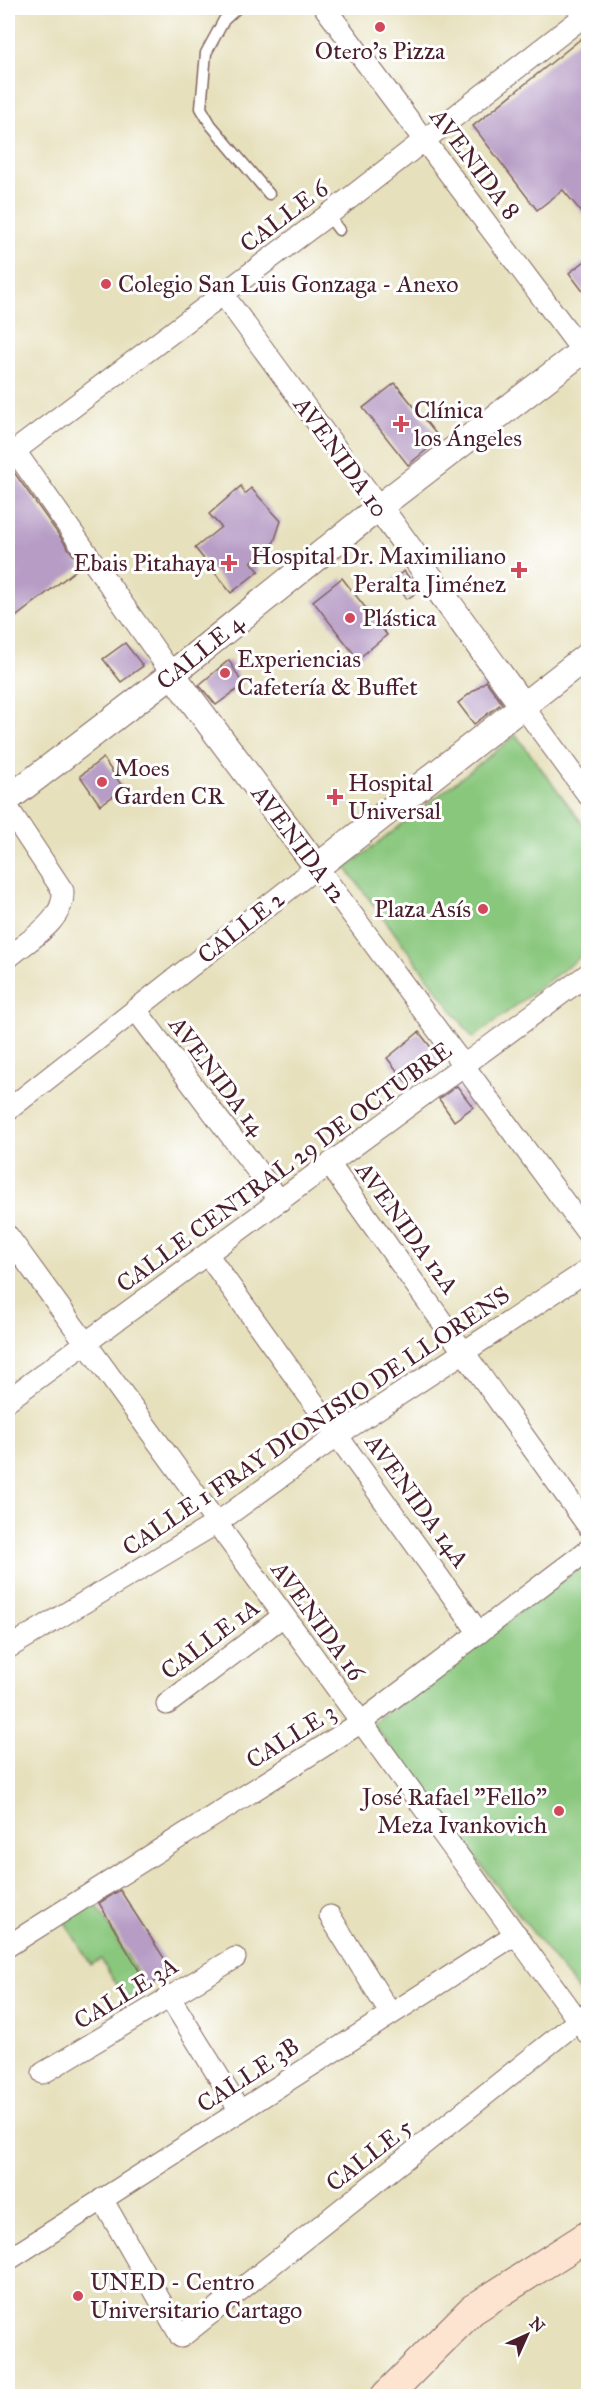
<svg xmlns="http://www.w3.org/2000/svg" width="596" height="2404" viewBox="0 0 596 2404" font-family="'IM FELL Great Primer',serif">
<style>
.green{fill:#89c77d;stroke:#6a7354;stroke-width:1.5}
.building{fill:#b79dc6}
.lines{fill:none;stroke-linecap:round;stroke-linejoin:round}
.service-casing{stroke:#81635e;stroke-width:13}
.minor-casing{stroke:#81635e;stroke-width:23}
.tertiary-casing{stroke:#81635e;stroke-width:28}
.secondary-casing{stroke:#81635e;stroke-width:32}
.service{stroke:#fff;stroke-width:10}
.minor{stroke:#fff;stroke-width:21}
.tertiary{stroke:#fff;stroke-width:26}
.secondary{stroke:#fde4d1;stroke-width:30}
.poi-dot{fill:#d1495b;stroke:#fff;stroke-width:2}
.labels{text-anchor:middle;stroke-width:6;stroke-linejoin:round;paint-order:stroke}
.poi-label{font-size:24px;fill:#4a1f2b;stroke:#fff;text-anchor:start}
.street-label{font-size:24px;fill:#4a1f2b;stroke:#fff}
</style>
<rect width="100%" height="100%" fill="#fff"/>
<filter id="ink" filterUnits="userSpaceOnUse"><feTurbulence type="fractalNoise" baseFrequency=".0167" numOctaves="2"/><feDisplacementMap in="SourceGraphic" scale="12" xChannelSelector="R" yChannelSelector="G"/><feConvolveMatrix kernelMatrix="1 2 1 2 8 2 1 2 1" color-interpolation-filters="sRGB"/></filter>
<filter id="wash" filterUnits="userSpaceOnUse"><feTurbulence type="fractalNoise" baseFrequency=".008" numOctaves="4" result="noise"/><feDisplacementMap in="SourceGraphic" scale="24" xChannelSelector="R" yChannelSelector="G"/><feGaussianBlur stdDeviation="1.35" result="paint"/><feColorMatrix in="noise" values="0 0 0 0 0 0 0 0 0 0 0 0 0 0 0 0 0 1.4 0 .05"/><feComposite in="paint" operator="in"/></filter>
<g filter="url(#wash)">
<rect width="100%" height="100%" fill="#e6e0bc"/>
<g class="green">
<polygon points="516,735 588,831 588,951 473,1038 346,868"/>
<polygon points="588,1561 588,1989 581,1995 372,1723"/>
<polygon points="90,1894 146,1987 125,2000 101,1959 91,1965 60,1914"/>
</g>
<g id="blocks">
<g class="building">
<polygon points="588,33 588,220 563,190 537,210 473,126"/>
<polygon points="588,259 588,298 569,273"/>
<polygon points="395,383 440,439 408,465 363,408"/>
<polygon points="8,468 11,468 81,566 8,623"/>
<polygon points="241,486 245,494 251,488 281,521 274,542 251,562 259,571 231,593 195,548 221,527 209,514"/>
<polygon points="404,571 419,591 407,599 392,580"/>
<polygon points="342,578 387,635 358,659 313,601"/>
<polygon points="125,643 143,666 121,682 103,659"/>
<polygon points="229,660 243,685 216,705 199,685"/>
<polygon points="486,681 502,703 474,724 458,703"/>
<polygon points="103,758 124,789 100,805 80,776"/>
<polygon points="419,1032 440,1059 407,1083 387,1058"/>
<polygon points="457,1086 473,1107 454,1121 439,1099"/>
<polygon points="120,1890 173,1972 148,1986 99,1903"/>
</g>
</g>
</g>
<g filter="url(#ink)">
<use href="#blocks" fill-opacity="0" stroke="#81635e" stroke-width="1.5"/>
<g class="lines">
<g class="service-casing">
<g id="service">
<polyline points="237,8 224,20 206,53 201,108 211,125 269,194"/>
<polyline points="328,215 339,230"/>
</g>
</g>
<g class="minor-casing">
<g id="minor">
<polyline points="325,8 583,352"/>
<polyline points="222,293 379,507"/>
<polyline points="15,451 172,674"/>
<polyline points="8,456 328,215 588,13"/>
<polyline points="522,705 588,795"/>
<path d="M8 808 63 891C65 921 28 940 8 958"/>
<polyline points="136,1010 280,1201"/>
<polyline points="8,1110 317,867 588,1234"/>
<polyline points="330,1165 588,1526"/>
<polyline points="8,1236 588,2034"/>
<polyline points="207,1254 479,1633"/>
<polyline points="8,1400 588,974"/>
<polyline points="8,1648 217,1523 338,1435 588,1270"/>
<polyline points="167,1704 283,1616"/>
<polyline points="330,1916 390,2013"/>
<polyline points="8,1946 360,1723 588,1550"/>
<polyline points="169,1996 240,2111"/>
<polyline points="43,2073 235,1958"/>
<polyline points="102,2199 181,2337 588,2013"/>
<polyline points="8,2260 516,1934"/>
</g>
</g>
<g class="tertiary-casing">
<g id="tertiary">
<polyline points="379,507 522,705"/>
<polyline points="172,674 317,867 588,655"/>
<polyline points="8,799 172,674 379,507 588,347"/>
</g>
</g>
<g class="secondary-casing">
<polyline id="secondary" points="386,2396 472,2310 588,2236"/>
</g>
<use href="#service" class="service"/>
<use href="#minor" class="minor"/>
<use href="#tertiary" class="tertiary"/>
<use href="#secondary" class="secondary"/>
</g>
</g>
<g class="poi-dot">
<circle cx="380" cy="27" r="6"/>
<circle cx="106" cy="284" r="6"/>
<path d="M398 415h6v6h6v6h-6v6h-6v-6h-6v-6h6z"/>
<path d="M226 554h6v6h6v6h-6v6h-6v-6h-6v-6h6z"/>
<path d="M516 561h6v6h6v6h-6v6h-6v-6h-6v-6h6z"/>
<circle cx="350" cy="618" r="6"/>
<circle cx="225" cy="673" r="6"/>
<circle cx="102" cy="782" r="6"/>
<path d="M332 788h6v6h6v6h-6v6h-6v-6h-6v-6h6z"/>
<circle cx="483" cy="909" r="6"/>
<circle cx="559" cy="1811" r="6"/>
<circle cx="78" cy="2296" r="6"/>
</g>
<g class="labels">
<g class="poi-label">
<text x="380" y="59" text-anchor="middle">Otero's Pizza</text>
<text x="118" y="292">Colegio San Luis Gonzaga - Anexo</text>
<text x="414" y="418">Clínica<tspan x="414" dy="28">los Ángeles</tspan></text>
<text x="506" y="564" text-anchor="end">Hospital Dr. Maximiliano<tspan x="506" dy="28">Peralta Jiménez</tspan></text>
<text x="216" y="571" text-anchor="end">Ebais Pitahaya</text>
<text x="362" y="626">Plástica</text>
<text x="237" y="667">Experiencias<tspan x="237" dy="28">Cafetería &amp; Buffet</tspan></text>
<text x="114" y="776">Moes<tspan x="114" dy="28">Garden CR</tspan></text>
<text x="348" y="791">Hospital<tspan x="348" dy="28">Universal</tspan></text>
<text x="471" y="917" text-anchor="end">Plaza Asís</text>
<text x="547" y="1805" text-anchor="end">José Rafael "Fello"<tspan x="547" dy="28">Meza Ivankovich</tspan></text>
<text x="90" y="2290">UNED - Centro<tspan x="90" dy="28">Universitario Cartago</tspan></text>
</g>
<g class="street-label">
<text transform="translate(475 164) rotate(53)" y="8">AVENIDA 8</text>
<text transform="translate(284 216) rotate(-37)" y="8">CALLE 6</text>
<text transform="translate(341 457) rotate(54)" y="8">AVENIDA 10</text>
<text transform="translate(200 652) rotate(-39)" y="8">CALLE 4</text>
<text transform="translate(299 844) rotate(53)" y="8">AVENIDA 12</text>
<text transform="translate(241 927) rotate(-38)" y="8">CALLE 2</text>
<text transform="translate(217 1076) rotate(53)" y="8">AVENIDA 14</text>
<text transform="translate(284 1167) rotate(-36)" y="8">CALLE CENTRAL 29 DE OCTUBRE</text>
<text transform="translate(407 1228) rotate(54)" y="8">AVENIDA 12A</text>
<text transform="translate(316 1421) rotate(-34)" y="8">CALLE 1 FRAY DIONISIO DE LLORENS</text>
<text transform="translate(417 1501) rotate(54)" y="8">AVENIDA 14A</text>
<text transform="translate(318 1621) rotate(54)" y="8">AVENIDA 16</text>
<text transform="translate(210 1639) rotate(-37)" y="8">CALLE 1A</text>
<text transform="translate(291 1736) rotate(-32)" y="8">CALLE 3</text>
<text transform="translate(126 1993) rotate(-31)" y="8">CALLE 3A</text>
<text transform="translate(248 2075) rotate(-33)" y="8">CALLE 3B</text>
<text transform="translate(369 2155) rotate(-38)" y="8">CALLE 5</text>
</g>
</g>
<rect width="596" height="2404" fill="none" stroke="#fff" stroke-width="30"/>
<g transform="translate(527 2335) rotate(45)" stroke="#ffffff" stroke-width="4.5" paint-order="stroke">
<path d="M0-4.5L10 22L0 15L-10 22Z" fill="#4a1f2b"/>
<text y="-9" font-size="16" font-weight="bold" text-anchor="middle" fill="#4a1f2b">N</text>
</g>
</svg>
